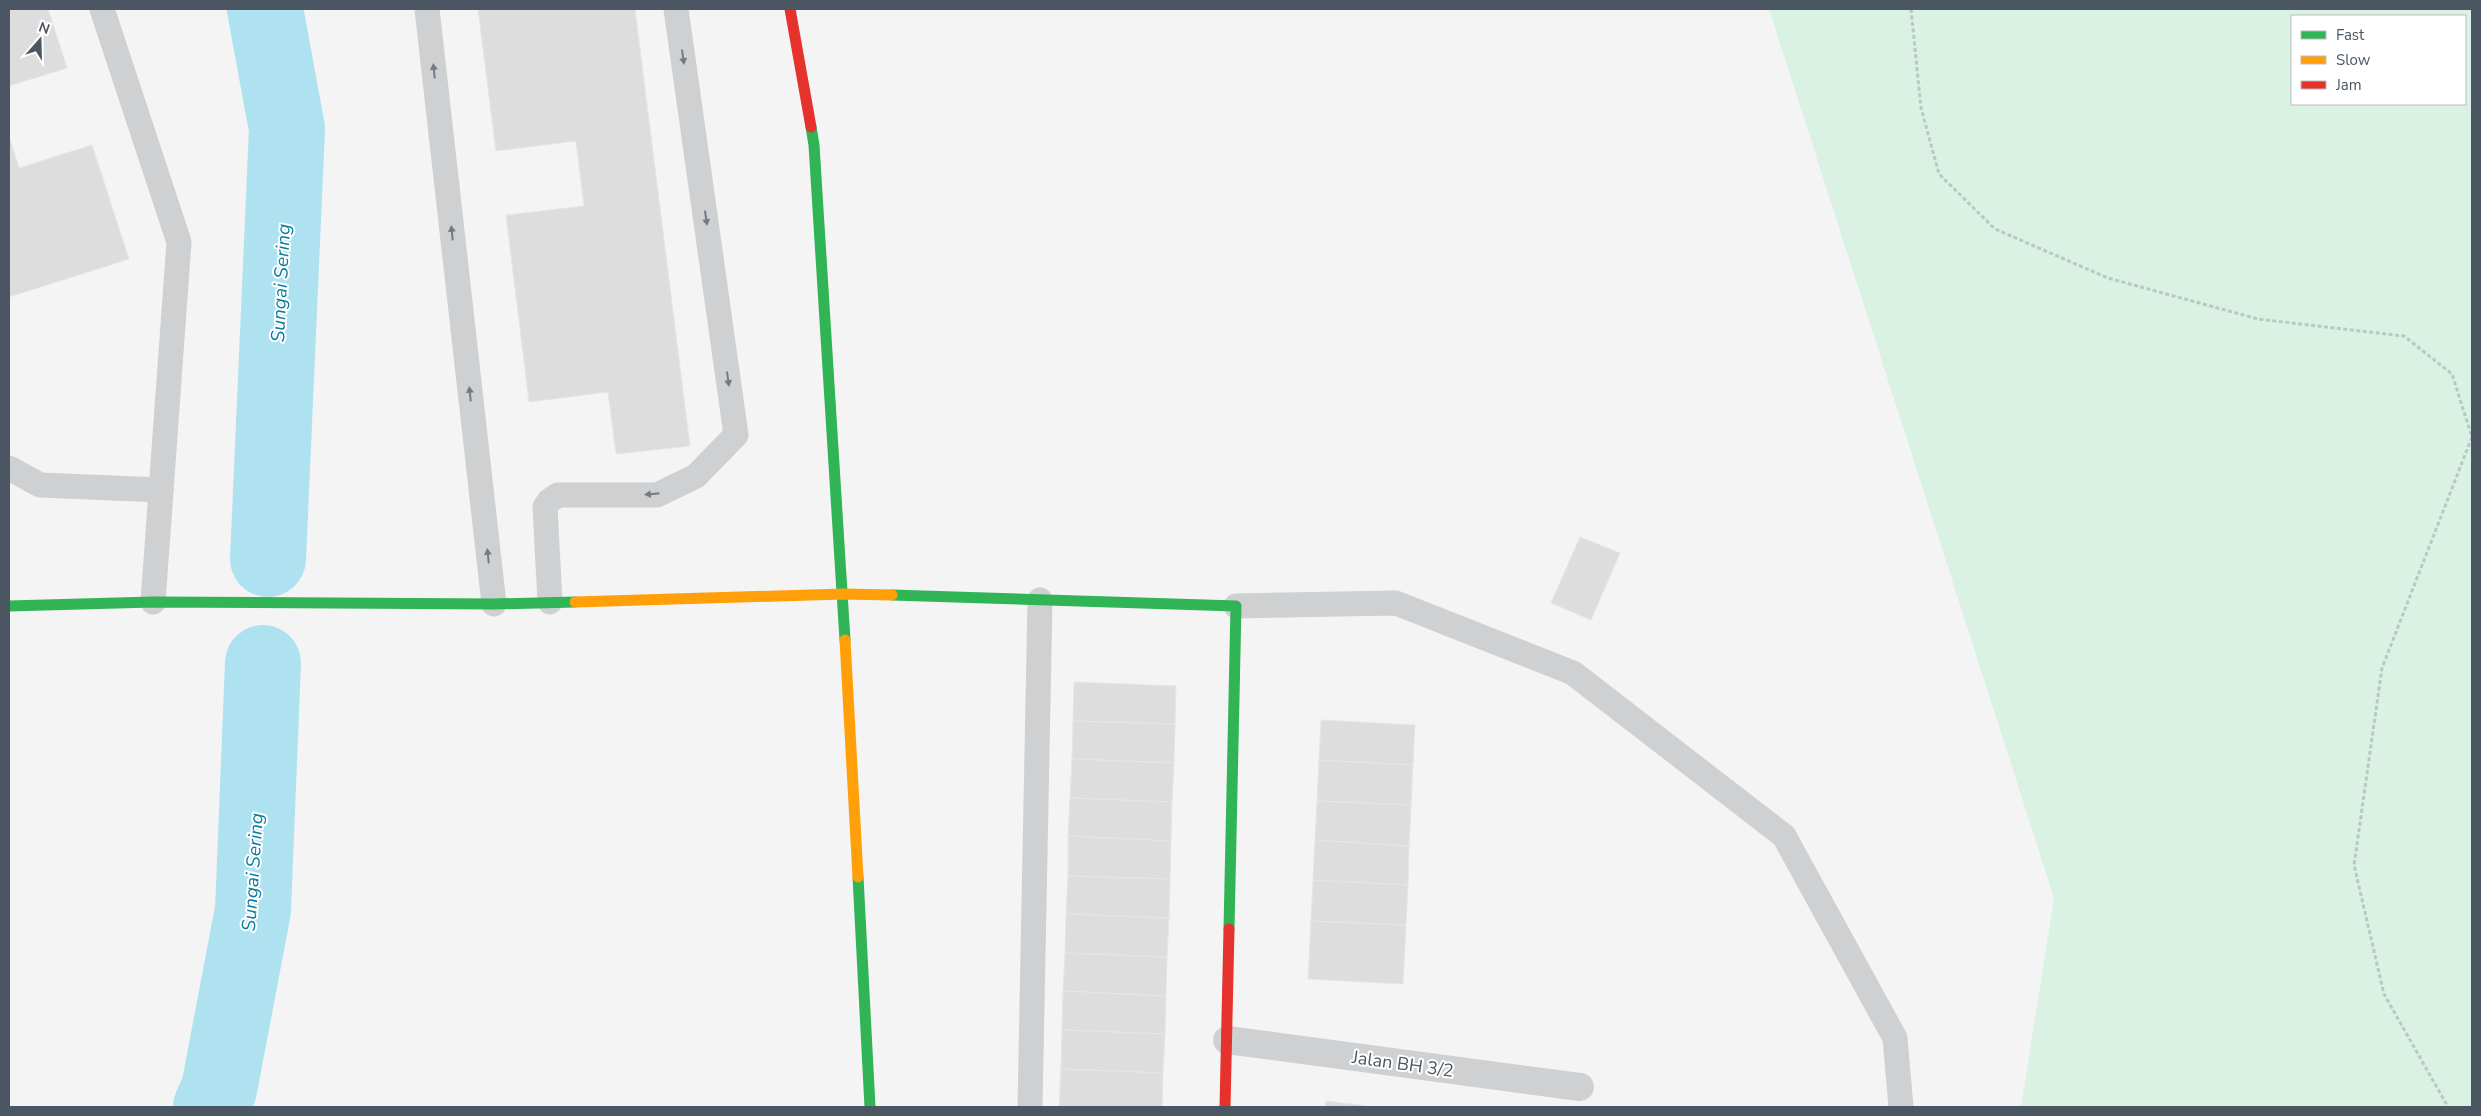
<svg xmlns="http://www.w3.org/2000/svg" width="2481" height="1116" viewBox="0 0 2481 1116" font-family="'Nunito Sans',sans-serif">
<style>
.green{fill:#d9f2e3;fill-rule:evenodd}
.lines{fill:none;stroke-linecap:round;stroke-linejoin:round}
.river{stroke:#aee2f0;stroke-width:76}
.building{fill:#ddddde;stroke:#e5e6e7}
.path{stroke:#bcc7c4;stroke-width:3;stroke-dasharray:4 2.5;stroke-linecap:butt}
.lane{stroke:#ced0d2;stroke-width:25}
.street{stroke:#ced0d2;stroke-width:28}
.fast{stroke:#30b455;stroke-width:11}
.slow{stroke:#ff9f0a;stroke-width:11}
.jam{stroke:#e5322d;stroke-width:11}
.oneway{fill:#727b83}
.labels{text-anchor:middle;stroke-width:4;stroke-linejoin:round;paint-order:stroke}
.street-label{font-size:18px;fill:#4a5661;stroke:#fff}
.water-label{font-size:19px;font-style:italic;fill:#0c7c9b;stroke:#fff}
</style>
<rect width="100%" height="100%" fill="#f4f4f4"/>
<path class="green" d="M1769 9H2472V1107H2021L2054 898ZM2292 16H2465V104H2292Z"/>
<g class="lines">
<g class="river">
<polyline points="265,9 287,129 268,559"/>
<polyline points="211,1107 219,1089 253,910 263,663"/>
</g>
</g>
<g class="building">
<polygon points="9,9 48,9 67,68 9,86"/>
<polygon points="478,9 635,9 690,446 616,454 608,392 529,402 506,215 584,206 576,141 496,151"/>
<polygon points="9,136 19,168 92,145 129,259 9,297"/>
<polygon points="1580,537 1620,553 1591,620 1551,603"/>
<polygon points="1074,682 1176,686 1175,724 1073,721"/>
<polygon points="1321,720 1415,725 1413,765 1319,760"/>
<polygon points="1073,721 1175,724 1174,763 1072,759"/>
<polygon points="1072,759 1174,763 1172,802 1070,798"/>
<polygon points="1319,760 1413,765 1411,805 1317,801"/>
<polygon points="1070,798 1172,802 1171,841 1068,836"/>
<polygon points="1317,801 1411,805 1409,846 1315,840"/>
<polygon points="1068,836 1171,841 1170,879 1068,876"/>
<polygon points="1315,840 1409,846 1408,885 1313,880"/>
<polygon points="1068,876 1170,879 1169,918 1066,914"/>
<polygon points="1313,880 1408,885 1406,925 1311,921"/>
<polygon points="1066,914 1169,918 1167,957 1065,953"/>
<polygon points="1311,921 1406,925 1403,984 1308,979"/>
<polygon points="1065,953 1167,957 1166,996 1063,991"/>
<polygon points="1063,991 1166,996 1165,1034 1062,1030"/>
<polygon points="1062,1030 1165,1034 1163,1073 1061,1069"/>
<polygon points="1061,1069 1163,1073 1162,1107 1059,1107"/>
<polygon points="1326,1101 1367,1106 1366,1107 1325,1107"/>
</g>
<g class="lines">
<polyline class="path" points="1911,9 1921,108 1939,174 1995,229 2108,278 2258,319 2404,336 2452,374 2472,437 2382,668 2354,865 2384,994 2448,1107"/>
<g class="lane">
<polyline points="102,9 179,242 153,602"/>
<polyline points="427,9 494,604"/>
<polyline points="9,468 40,485 161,490"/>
<polyline points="550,602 545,507 549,501 558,495 657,495 696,476 736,435 676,9"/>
<polyline points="1236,606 1396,603 1573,673 1784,836 1895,1038 1901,1107"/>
<polyline points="1030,1107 1040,600"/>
</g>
<polyline class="street" points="1227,1040 1580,1087"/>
<g class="fast">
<polyline points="811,127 814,145 845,640"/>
<polyline points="892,595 1236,606 1229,929"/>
<polyline points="9,606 153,602 494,604 575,602"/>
<polyline points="858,877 870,1107"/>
</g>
<g class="slow">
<polyline points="575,602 843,594 892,595"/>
<polyline points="845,640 858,877"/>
</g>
<g class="jam">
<polyline points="790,9 811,127"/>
<polyline points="1225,1107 1229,929"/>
</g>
</g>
<defs><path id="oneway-solid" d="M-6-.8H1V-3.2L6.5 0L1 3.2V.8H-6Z" transform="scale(1.25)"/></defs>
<g class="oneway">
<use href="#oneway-solid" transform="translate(683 57) rotate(82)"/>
<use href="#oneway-solid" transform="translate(434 71) rotate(-96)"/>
<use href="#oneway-solid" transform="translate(706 218) rotate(82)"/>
<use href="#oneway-solid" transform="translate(452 233) rotate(-96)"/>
<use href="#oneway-solid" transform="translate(728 379) rotate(82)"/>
<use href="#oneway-solid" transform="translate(470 394) rotate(-96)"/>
<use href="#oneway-solid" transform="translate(652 494) rotate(174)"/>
<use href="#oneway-solid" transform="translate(488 556) rotate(-96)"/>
</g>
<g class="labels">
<g class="street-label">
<text transform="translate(1403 1064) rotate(8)" y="6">Jalan BH 3/2</text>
</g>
<g class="water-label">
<text transform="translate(280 283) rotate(-87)" y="7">Sungai Sering</text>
<text transform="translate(252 872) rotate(-86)" y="7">Sungai Sering</text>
</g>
</g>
<rect width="2481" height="1116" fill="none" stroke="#4a5661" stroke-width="20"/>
<rect x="2291" y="15" width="175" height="90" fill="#ffffff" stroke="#b7bbc0"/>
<rect x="2301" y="31" width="25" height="8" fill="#30b455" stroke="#b7bbc0"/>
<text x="2336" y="40" font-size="15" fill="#4a5661">Fast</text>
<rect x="2301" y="56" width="25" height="8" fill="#ff9f0a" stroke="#b7bbc0"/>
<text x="2336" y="65" font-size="15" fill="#4a5661">Slow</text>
<rect x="2301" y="81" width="25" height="8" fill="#e5322d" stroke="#b7bbc0"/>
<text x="2336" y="90" font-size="15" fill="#4a5661">Jam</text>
<g transform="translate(40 40) rotate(20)" stroke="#ffffff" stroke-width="4" paint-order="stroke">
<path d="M0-4L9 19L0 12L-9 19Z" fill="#4a5661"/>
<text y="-8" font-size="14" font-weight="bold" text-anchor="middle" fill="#4a5661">N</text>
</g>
</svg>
